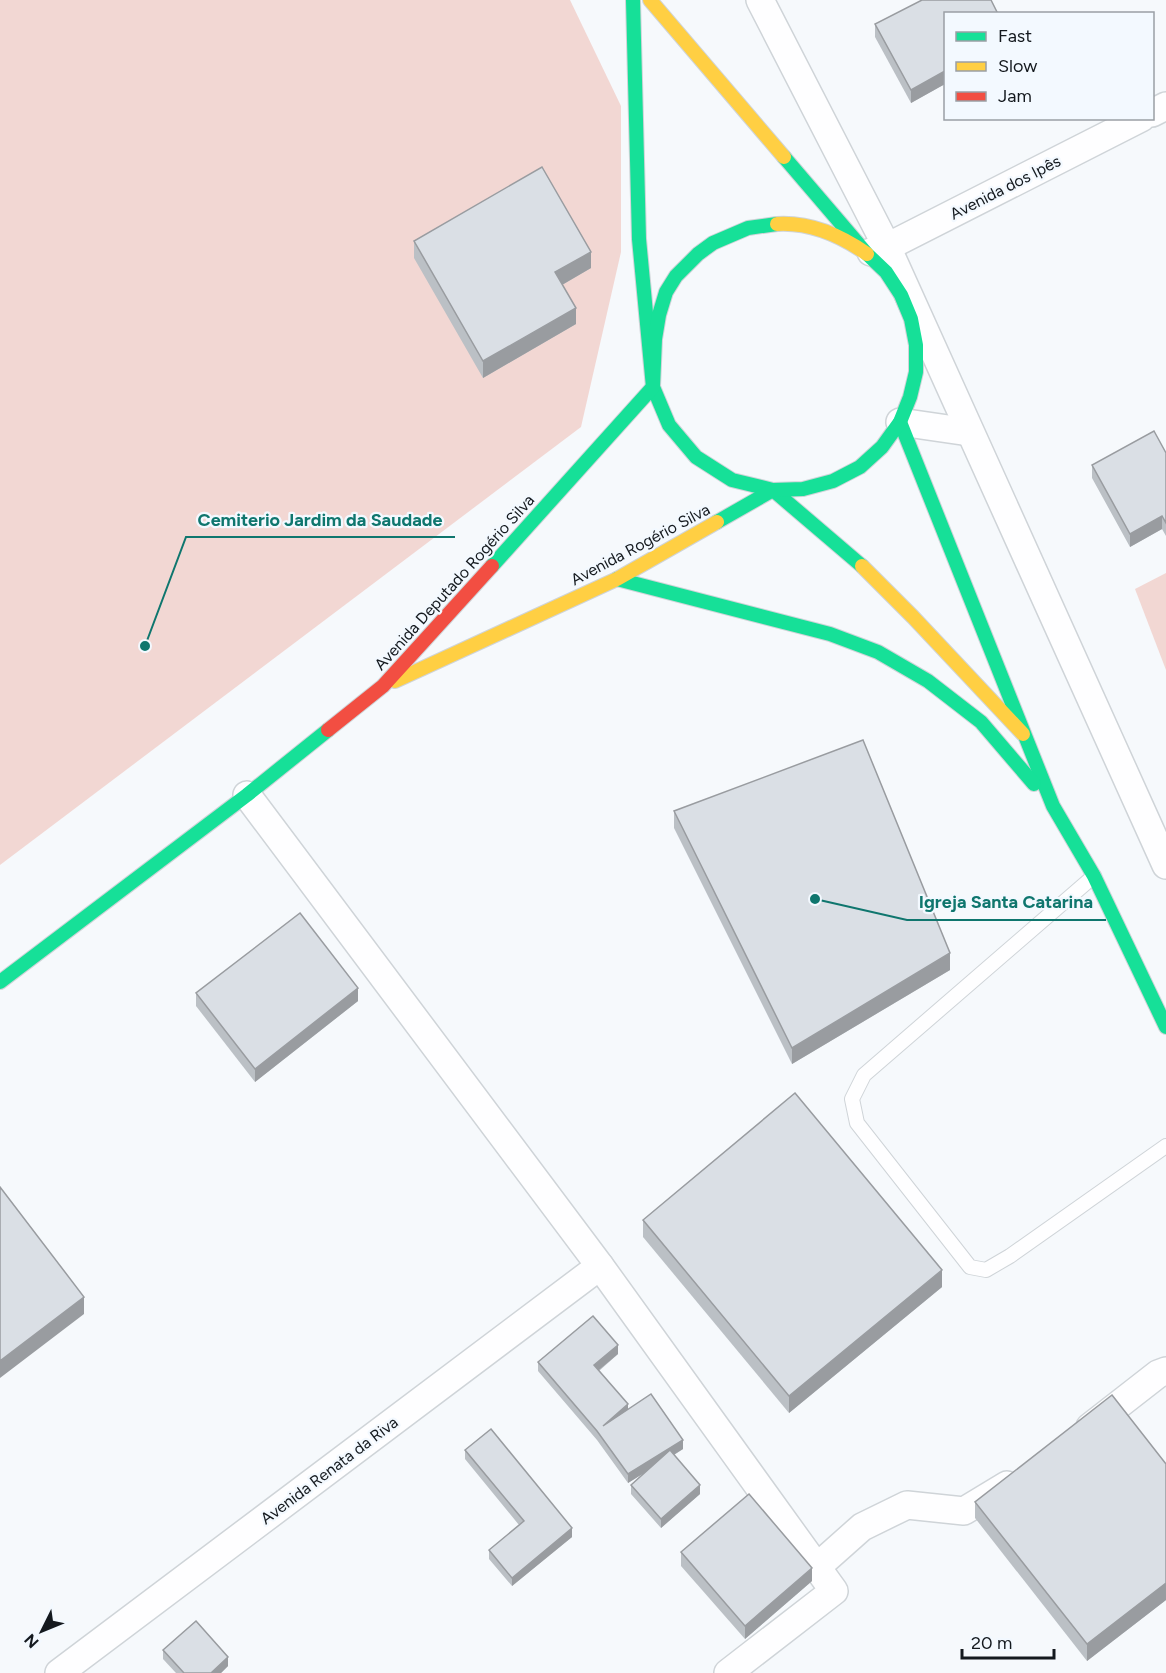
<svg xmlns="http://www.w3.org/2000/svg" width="1166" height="1673" viewBox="0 0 1166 1673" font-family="Figtree,sans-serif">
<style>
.green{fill:#f2d7d3}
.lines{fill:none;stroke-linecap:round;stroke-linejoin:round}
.lane-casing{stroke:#cfd4d8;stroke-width:16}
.street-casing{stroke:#cfd4d8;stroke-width:30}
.fast-casing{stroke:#cfd4d8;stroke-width:16}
.slow-casing{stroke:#cfd4d8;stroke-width:16}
.jam-casing{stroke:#cfd4d8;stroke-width:16}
.lane{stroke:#fefeff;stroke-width:14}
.street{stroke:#fefeff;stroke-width:27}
.fast{stroke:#16e098;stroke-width:14}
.slow{stroke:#ffcf43;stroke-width:14}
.jam{stroke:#f24e42;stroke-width:14}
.wall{fill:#bbc0c5}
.shaded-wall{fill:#999ca0}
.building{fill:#dadfe5;stroke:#999ca0;stroke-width:1.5}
.labels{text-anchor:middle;stroke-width:4.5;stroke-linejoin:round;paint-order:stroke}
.street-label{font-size:16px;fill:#14191e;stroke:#f3f9ff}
.leader{fill:none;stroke:#0f766e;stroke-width:2}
.callout-dot{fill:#0f766e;stroke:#f3f9ff;stroke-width:2}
.callout-label{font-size:18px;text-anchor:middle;font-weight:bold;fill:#0f766e;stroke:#f3f9ff;stroke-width:4.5;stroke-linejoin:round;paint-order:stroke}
</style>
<rect width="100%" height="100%" fill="#f6f9fc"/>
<g class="green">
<polygon points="0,0 570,0 621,106 621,252 581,427 0,865"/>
<polygon points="1166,573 1166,670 1135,589"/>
</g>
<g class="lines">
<g class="lane-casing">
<polyline id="lane" points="1094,876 864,1075 852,1099 857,1123 970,1267 986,1270 1010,1256 1166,1146"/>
</g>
<g class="street-casing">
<g id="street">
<polyline points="760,0 887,247 1166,865"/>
<polyline points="1152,113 1166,106"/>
<polyline points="871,252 887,247 1141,118"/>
<polyline points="900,422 969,432"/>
<polyline points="247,795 600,1266 834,1591 728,1673"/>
<polyline points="1090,1427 1158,1374 1166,1371"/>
<polyline points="817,1567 862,1527 907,1505 964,1511 1007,1485"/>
<polyline points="59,1673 600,1266"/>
</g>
</g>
<g class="fast-casing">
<g id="fast">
<polyline points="633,0 639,239 653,387 669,425 696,457 732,480 773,490 862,566"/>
<polyline points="900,422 1053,806 1094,876 1166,1027"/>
<polyline points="717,522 773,490 803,489 833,481 860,467 882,447 900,422 910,397 916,372 916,345 911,319 901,295 886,272 867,254 784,157"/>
<polyline points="492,566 653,387 655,339 659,315 666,292 676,276 698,254 713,243 748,228 777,224"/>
<polyline points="617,579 830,634 878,652 928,681 981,722 1034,784"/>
<polyline points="0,982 247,795 328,730"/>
</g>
</g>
<g class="slow-casing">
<g id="slow">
<polyline points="650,0 784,157"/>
<path d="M777 224C811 222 840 235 867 254"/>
<polyline points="862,566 913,617 1023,734"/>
<polyline points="395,681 617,579 717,522"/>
</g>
</g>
<g class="jam-casing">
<polyline id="jam" points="328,730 383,686 492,566"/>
</g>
<use href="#lane" class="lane"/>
<use href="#street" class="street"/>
<use href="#fast" class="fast"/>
<use href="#slow" class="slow"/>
<use href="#jam" class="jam"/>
</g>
<g class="wall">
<polygon points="945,14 945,84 911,103 875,37 875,24"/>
<polygon points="414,241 591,268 562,285 576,324 483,378 414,258"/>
<polygon points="1166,453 1166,536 1162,529 1130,547 1092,478 1092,465"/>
<polygon points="674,811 950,970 792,1064 674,828"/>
<polygon points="196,993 358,1001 255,1082 196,1006"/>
<polygon points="643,1220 942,1287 789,1413 643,1237"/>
<polygon points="618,1354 599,1371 628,1409 683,1449 674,1455 700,1494 661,1528 631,1494 631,1485 642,1474 628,1483 597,1440 538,1371 538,1362"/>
<polygon points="465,1450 572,1537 512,1586 489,1559 489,1550 519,1525 465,1459"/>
<polygon points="1166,1464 1166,1600 1087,1661 975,1518 975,1502"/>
<polygon points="681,1552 812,1581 745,1639 681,1566"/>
<polygon points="163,1650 228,1666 221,1673 176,1673 163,1659"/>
</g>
<g class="shaded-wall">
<polygon points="945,71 945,84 911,103 911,90"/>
<polygon points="591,252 591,268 555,289 555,272"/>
<polygon points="576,308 576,324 483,378 483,361"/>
<polygon points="1162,516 1162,529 1130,547 1130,534"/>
<polygon points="950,953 950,970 792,1064 792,1048"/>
<polygon points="358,988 358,1001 255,1082 255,1069"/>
<polygon points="942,1270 942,1287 789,1413 789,1396"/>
<polygon points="84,1297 84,1314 0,1378 0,1361"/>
<polygon points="618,1345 618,1354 594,1374 594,1365"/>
<polygon points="628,1404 628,1413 603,1426"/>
<polygon points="683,1440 683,1449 628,1483 628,1474"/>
<polygon points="700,1485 700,1494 661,1528 661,1519"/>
<polygon points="572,1528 572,1537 512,1586 512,1578"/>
<polygon points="812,1568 812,1581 745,1639 745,1626"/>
<polygon points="1166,1583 1166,1600 1087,1661 1087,1644"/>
<polygon points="228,1657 228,1666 221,1673 211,1673"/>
</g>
<g class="building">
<polygon points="922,0 991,0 998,14 945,14 945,71 911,90 875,24"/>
<polygon points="542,167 591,252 555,272 576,308 483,361 414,241"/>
<polygon points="1154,431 1166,453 1166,523 1162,516 1130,534 1092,465"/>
<polygon points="863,740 950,953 792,1048 674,811"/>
<polygon points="300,913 358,988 255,1069 196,993"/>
<polygon points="795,1093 942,1270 789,1396 643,1220"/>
<polygon points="0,1187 84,1297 0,1361"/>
<polygon points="593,1316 618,1345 594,1365 628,1404 603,1426 651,1394 683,1440 628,1474 597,1431 538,1362"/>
<polygon points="1112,1395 1166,1464 1166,1583 1087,1644 975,1502"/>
<polygon points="491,1429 572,1528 512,1578 489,1550 524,1521 465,1450"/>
<polygon points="670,1450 700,1485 661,1519 631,1485"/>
<polygon points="749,1494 812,1568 745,1626 681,1552"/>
<polygon points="196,1621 228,1657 211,1673 184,1673 163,1650"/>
</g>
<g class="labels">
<g class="street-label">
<text transform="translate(1005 187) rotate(-27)" y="6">Avenida dos Ipês</text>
<text transform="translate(640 544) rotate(-28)" y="6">Avenida Rogério Silva</text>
<text transform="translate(454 582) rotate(-48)" y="6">Avenida Deputado Rogério Silva</text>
<text transform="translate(329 1470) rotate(-37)" y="6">Avenida Renata da Riva</text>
</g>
</g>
<path class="leader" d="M145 646L186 537H455M815 899L907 920H1106"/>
<g class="callout-dot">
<circle cx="145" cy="646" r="6"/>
<circle cx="815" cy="899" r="6"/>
</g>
<g class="callout-label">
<text x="320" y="526">Cemiterio Jardim da Saudade</text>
<text x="1006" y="908">Igreja Santa Catarina</text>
</g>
<rect x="944" y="12" width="210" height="108" fill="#f3f9ff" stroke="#9a9fa5" stroke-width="1.5"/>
<rect x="956" y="32" width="30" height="9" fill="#16e098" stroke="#9a9fa5" stroke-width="1.5"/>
<text x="998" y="42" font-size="18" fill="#14191e">Fast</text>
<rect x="956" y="62" width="30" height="9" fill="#ffcf43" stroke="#9a9fa5" stroke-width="1.5"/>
<text x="998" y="72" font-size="18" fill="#14191e">Slow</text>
<rect x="956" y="92" width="30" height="9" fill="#f24e42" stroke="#9a9fa5" stroke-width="1.5"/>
<text x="998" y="102" font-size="18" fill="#14191e">Jam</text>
<g transform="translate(42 1631) rotate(227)" stroke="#f3f9ff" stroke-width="4.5" paint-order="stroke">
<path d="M0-4.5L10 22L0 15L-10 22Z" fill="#14191e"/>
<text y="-9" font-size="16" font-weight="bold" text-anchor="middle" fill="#14191e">N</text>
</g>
<path d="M962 1649v9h92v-9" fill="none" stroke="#14191e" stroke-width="3"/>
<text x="971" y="1649" font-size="18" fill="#14191e" stroke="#f3f9ff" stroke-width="4.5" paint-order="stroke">20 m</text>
</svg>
